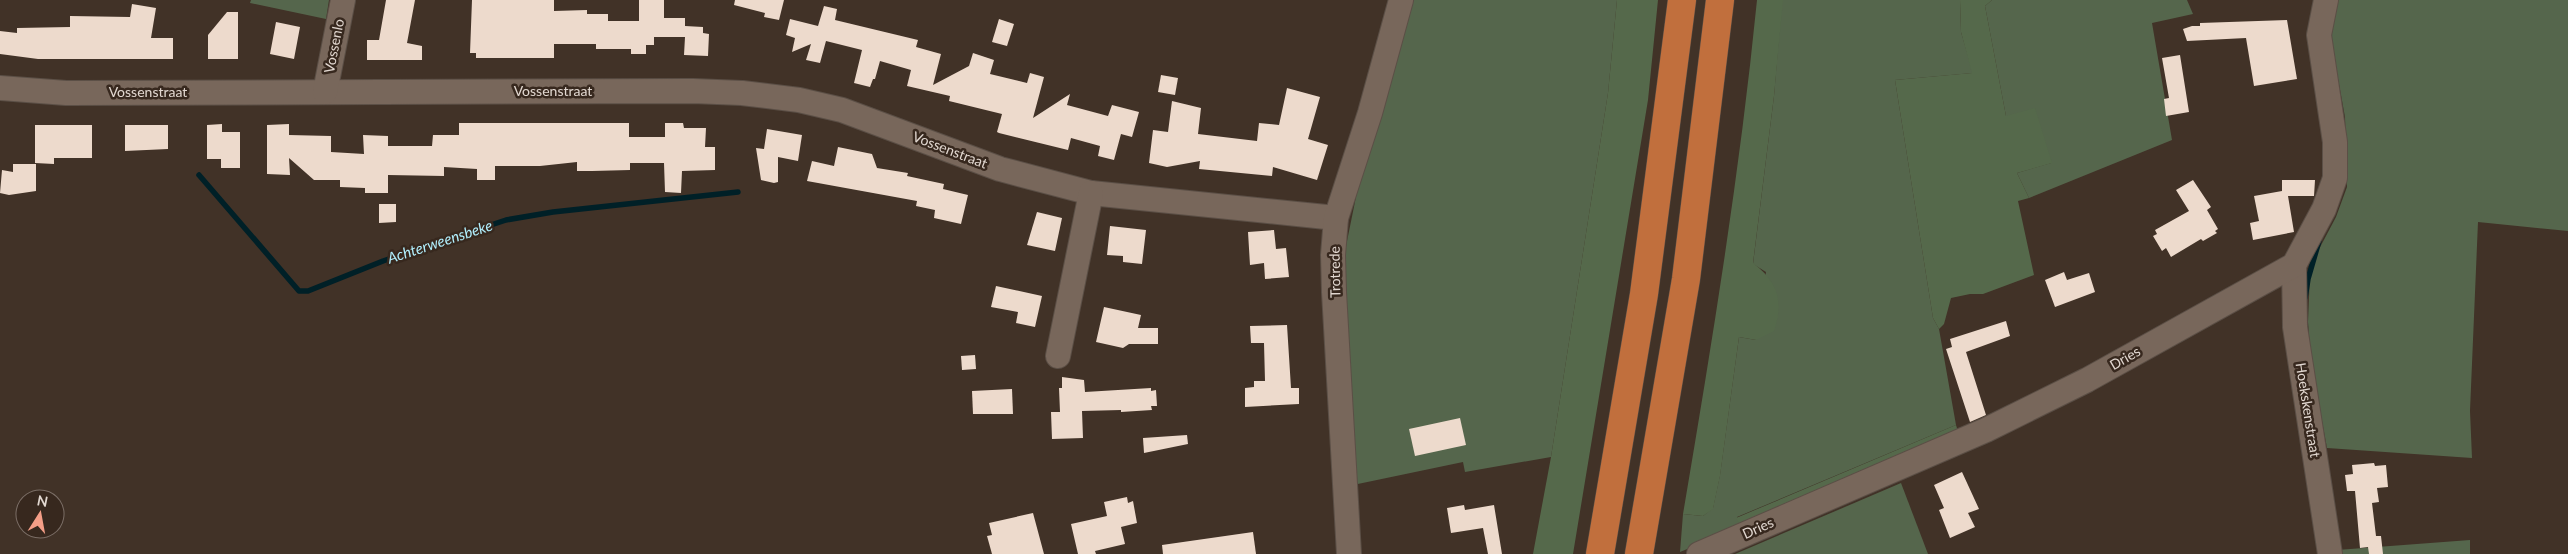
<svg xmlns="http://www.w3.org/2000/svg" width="2568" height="554" viewBox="0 0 2568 554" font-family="Lato,sans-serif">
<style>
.green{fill:#55664c}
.forest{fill:#55694b}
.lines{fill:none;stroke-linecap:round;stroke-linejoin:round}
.stream{stroke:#002027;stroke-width:5.5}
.building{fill:#eddacc}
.minor-casing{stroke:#5b4f46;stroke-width:26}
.highway-casing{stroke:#5b4f46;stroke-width:29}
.minor{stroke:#78675b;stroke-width:24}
.highway{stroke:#c16f3d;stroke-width:28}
.labels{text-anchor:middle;stroke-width:5;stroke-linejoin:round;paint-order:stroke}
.street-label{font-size:14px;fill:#e2d8d1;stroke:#37281e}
.water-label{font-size:15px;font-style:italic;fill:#b1effd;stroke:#37281e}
</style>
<rect width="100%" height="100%" fill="#413227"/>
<g class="green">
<polygon points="251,0 329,0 326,19 250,3"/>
<polygon points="1412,0 1617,0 1608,93 1551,457 1465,472 1463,462 1353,485 1345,251 1358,187"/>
<polygon points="1782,0 1960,0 1961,32 1973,73 1895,80 1933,318 1939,329 1956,425 1737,517 1741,527 1680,552 1683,514 1703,516 1713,508 1720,475 1739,337 1756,340 1766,272 1753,264 1774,96"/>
<polygon points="1992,0 2187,0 2193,14 2152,23 2172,140 2029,198 2017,173 2051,163 2006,116 1985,6"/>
<polygon points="2336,0 2568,0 2568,231 2478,222 2470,411 2472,458 2327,448 2311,361 2308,322 2310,273 2317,253 2336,217 2347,187 2345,117 2330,35"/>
<polygon points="1901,483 1928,554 1735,554"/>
<polygon points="2470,540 2470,554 2340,554 2337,550"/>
</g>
<g class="forest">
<polygon points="1617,0 1658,0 1648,100 1573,554 1533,554 1551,457 1608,93"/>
<path d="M1757 0H1783L1774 96 1753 263C1778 282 1784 302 1774 331L1756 340 1739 337 1720 476 1713 509 1703 516 1683 514C1712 343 1740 172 1757 0Z"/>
<polygon points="1960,0 1992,0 1985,6 2006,116 2035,108 2052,163 2017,173 2029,198 2018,201 2034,275 1983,294 1970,294 1951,298 1944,324 1939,329 1933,318 1895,80 1972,73 1961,32"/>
<polygon points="1956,425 1959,435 1741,527 1736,518"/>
</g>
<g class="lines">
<g class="stream">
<polyline points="199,175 299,291 308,291 383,261 506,220 553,212 738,192"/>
<polyline points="2305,298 2308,279 2319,241"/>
</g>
</g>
<g class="building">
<polygon points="386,0 415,0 407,43 422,46 422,60 367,60 367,40 379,40"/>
<polygon points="472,0 554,0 554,11 587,10 587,14 608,14 608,21 639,21 639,0 664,0 664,18 685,18 685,26 703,27 703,33 709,34 708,56 684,55 685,37 654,37 654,45 646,45 646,54 631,54 631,49 596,49 596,44 554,44 554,58 476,58 476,53 470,53"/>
<polygon points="735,0 784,0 779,20 764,17 765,13 734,5"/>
<polygon points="132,4 156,8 151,38 173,38 173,59 38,59 0,54 0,31 17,33 17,28 70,27 70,16 130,17"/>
<polygon points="824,6 837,9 835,20 918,40 916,47 941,54 933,85 969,66 973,53 994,60 990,74 1027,83 1030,73 1044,77 1033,118 1070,94 1067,105 1108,116 1112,105 1139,112 1132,137 1121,134 1114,160 1098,156 1100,146 1071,138 1068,150 999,133 997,132 1002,114 949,101 950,96 907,86 911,70 880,61 875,79 873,79 870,87 854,83 862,50 826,41 820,63 806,60 811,44 792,52 795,38 786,35 790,19 818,26"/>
<polygon points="227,12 238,12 238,59 208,59 208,35"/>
<polygon points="999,19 1014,24 1007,46 992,42"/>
<polygon points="2287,20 2297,79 2254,86 2246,38 2187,41 2183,29 2192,26 2200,26 2200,23"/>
<polygon points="276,22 300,27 294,59 270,54"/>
<polygon points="2180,55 2189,112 2166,116 2164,99 2169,98 2162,58"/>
<polygon points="1161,75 1178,78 1175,95 1158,92"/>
<polygon points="1287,88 1320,97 1308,139 1328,145 1317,180 1273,167 1272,176 1199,169 1200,161 1167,167 1149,163 1153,130 1168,132 1172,101 1201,108 1198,134 1257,141 1259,123 1279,125"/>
<polygon points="459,123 629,123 629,137 665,137 665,123 683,123 684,128 706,128 705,147 715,147 715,170 682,171 681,193 665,192 664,163 630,163 630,170 592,171 577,171 577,162 540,166 495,166 495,180 477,180 477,169 444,167 444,176 388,175 388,193 365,193 365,188 340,187 340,180 314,180 289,158 290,175 267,174 267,125 289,124 289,135 331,136 331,152 364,154 363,135 388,136 388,146 432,146 433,135 459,135"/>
<polygon points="222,124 222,132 240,132 240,168 221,168 221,159 207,159 207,125"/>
<polygon points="35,125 92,125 92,158 54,158 54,164 35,163"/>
<polygon points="125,125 168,125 168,149 125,151"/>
<polygon points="767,129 802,135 798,161 778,157 778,182 774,183 761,180 756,148 764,149"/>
<polygon points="838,147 872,154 877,168 908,173 907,176 944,184 943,189 968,195 961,224 934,218 935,210 916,206 917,201 807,181 812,161 834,166"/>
<polygon points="13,164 36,164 36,191 9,195 0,193 2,170 13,172"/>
<polygon points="2193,180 2211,207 2207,210 2218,229 2215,231 2217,233 2203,241 2201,239 2171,257 2166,248 2162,251 2153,236 2157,234 2155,230 2189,211 2176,190"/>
<polygon points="2282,180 2315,180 2314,196 2288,196 2294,232 2253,240 2250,223 2259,221 2254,196 2282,191"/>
<polygon points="379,204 396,204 396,222 379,223"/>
<polygon points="1037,212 1062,218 1055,251 1027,245"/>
<polygon points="1110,226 1146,230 1142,264 1123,262 1123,256 1107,255"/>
<polygon points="1274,230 1276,249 1286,248 1289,277 1265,279 1264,263 1250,265 1248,232"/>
<polygon points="2064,272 2067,280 2089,273 2095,292 2055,307 2045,280"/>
<polygon points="996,286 1042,296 1035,327 1016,323 1018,312 991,307"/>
<polygon points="1104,307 1141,315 1138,328 1158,328 1158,344 1129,344 1123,348 1096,342"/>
<polygon points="2006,321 2010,336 1966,352 1986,415 1970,422 1946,349 1952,347 1950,339"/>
<polygon points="1287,325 1291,388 1299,388 1299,404 1245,407 1245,388 1254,387 1254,381 1265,381 1264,343 1251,343 1250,326"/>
<polygon points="975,355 976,369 962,370 961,356"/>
<polygon points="1062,377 1084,380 1085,392 1151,388 1151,391 1156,390 1157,406 1151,406 1152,410 1121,412 1121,410 1082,411 1083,438 1052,439 1051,412 1060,412 1059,388 1062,388"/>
<polygon points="1012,389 1013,414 973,414 972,391"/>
<polygon points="1460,418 1466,445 1415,456 1409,429"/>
<polygon points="1187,435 1188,444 1144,453 1143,438"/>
<polygon points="2374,463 2375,466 2386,465 2388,487 2377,488 2379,502 2372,503 2376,536 2381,536 2383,554 2369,554 2368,547 2360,548 2355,491 2347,491 2345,475 2353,474 2352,465"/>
<polygon points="1962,472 1979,509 1968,513 1975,527 1950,538 1939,510 1944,508 1934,485"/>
<polygon points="1127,497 1128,503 1133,501 1137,523 1121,527 1125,544 1095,551 1096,554 1078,554 1071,524 1107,516 1104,502"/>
<polygon points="1464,505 1465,510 1494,505 1502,554 1488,554 1483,528 1451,533 1447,508"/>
<polygon points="1033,513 1044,554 992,554 987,536 992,535 989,523"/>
<polygon points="1253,532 1256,554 1163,554 1162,545"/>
</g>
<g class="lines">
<g class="minor-casing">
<g id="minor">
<polyline points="0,88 66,93 693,91 742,93 799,100 842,110 1000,169 1091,193 1336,218"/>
<polyline points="325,92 343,0"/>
<polyline points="2294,265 2295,327 2330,554"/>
<polyline points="1058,356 1091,193"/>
<polyline points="1349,554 1334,292 1333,255 1336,218 1370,113 1401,0"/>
<polyline points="1699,554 1986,430 2087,380 2294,265 2324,209 2335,178 2335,142 2319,35 2326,0"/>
</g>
</g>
<g class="highway-casing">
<g id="highway">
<polyline points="1600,554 1644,294 1682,0"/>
<polyline points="1639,554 1686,279 1720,0"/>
</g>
</g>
<use href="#minor" class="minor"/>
<use href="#highway" class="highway"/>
</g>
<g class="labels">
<g class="street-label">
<text transform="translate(334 46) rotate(-79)" y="5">Vossenlo</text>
<text x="553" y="96">Vossenstraat</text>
<text x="148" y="97">Vossenstraat</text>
<text transform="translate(950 150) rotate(21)" y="5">Vossenstraat</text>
<text transform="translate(1335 272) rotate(-91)" y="5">Trotrede</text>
<text transform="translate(2125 358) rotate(-30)" y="5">Dries</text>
<text transform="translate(2308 410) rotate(81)" y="5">Hoekskenstraat</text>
<text transform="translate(1758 528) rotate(-24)" y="5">Dries</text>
</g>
<g class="water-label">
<text transform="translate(440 242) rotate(-18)" y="5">Achterweensbeke</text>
</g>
</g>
<g transform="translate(40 514) rotate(11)"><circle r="24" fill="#37281e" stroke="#7b6e66"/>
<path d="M0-4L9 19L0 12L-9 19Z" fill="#f49e87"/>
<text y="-8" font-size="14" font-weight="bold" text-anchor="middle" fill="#e2d8d1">N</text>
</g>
</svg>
